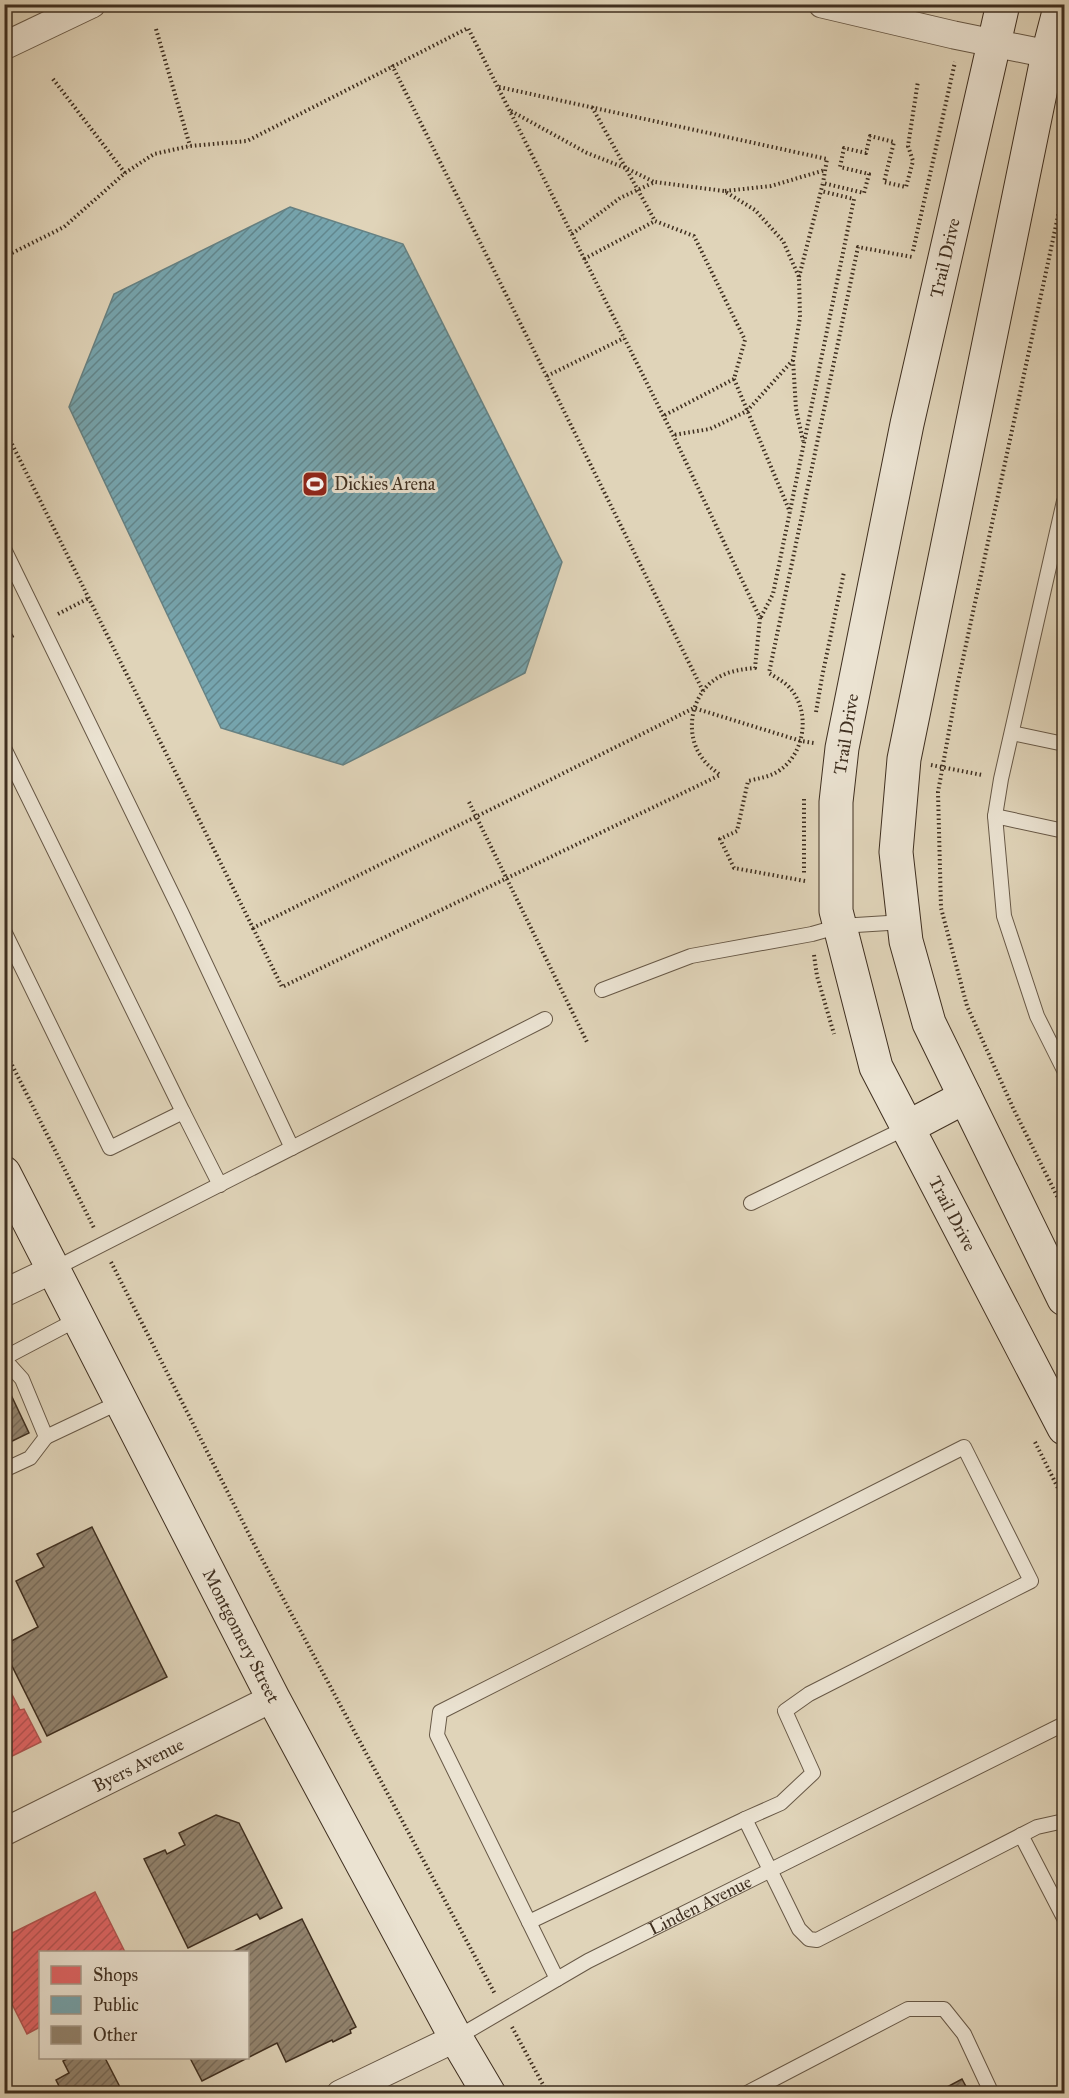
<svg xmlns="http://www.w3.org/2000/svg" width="1069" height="2098" viewBox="0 0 1069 2098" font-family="'IM FELL Great Primer',serif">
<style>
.shops{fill:url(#shops-hatch);stroke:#b05651;stroke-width:1.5}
.public{fill:url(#public-hatch);stroke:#668284;stroke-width:1.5}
.building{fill:url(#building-hatch);stroke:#3f2f20;stroke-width:1.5}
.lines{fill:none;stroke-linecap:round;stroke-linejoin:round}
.lane-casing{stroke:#675846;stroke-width:16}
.street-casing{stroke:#675846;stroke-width:29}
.secondary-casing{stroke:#3f2f20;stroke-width:35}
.path{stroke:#3f2f20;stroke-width:4;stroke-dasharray:1.5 3;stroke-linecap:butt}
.lane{stroke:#ebe3d2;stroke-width:14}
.street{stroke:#ebe3d2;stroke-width:27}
.secondary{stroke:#ebe3d2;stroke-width:33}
.labels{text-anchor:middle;stroke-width:6;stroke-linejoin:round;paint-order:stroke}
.street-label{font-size:18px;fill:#3f2f20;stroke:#ebe3d2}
.poi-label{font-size:18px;fill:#3f2f20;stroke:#ebe3d2;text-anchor:start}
</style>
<defs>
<pattern id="shops-hatch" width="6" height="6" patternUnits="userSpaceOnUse" patternTransform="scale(1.5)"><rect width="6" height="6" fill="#e06666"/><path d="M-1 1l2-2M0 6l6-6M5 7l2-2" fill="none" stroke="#b75454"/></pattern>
<pattern id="public-hatch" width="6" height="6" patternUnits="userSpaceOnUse" patternTransform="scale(1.5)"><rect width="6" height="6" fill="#76a5af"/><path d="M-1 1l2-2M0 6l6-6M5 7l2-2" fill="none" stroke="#62878e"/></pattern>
<pattern id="building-hatch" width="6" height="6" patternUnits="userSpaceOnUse" patternTransform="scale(1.5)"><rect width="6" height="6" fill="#938570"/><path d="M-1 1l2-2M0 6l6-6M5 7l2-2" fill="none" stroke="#796d5c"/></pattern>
</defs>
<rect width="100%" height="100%" fill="#e0d4b9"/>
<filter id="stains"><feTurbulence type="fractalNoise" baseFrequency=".00333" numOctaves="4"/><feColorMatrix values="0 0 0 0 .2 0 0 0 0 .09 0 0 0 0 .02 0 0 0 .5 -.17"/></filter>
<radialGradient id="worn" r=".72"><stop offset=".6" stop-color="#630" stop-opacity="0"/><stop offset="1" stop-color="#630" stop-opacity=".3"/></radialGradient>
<g class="shops">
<polygon points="4,1679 20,1710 24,1709 41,1742 4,1760"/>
<polygon points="95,1892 125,1952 40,1952 40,2027 27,2034 4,1988 4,1937"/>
</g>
<polygon class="public" points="290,207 403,244 562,562 525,673 343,765 221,728 69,407 114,294"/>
<g class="building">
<polygon points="4,1380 29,1433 4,1445"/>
<polygon points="92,1527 167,1677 47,1736 4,1650 4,1645 38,1627 16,1581 44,1567 37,1554"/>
<polygon points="216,1815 239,1823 282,1908 260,1919 257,1914 188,1948 144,1859 165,1850 167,1854 185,1845 179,1833"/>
<polygon points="302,1919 356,2027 350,2030 351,2033 333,2042 332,2040 286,2062 277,2043 202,2081 190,2058 248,2058 248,1952 232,1952"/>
<polygon points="67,2058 105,2058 121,2089 123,2088 126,2094 63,2094 56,2080 69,2073 63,2061 67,2059"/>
<polygon points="962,2079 970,2094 934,2094"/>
</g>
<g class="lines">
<g class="lane-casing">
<g id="lane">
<polyline points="1064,501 1001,779 995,816 1004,916 1037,1016 1064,1070"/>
<polyline points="4,549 181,912 292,1148"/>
<polyline points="1012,733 1064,744"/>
<polyline points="4,748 183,1112"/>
<polyline points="995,816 1064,831"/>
<polyline points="4,931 110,1148 183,1112 220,1185"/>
<polyline points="602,990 691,956 812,934 840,926 904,922"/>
<polyline points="751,1203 908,1127"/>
<polyline points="52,1270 545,1019"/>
<polyline points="4,1358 78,1319"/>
<polyline points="4,1359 22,1379 46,1437 30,1458 4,1470"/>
<polyline points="46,1437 120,1402"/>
<polyline points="1021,1835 1064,1918"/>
<polyline points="529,1922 745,1819 799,1929 809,1939 817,1940 1037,1827 1064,1821"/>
<polyline points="557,1979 437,1735 440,1712 964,1447 1031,1581 809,1694 785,1711 813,1773 781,1803 745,1819"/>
<path id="s1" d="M456 2038 588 1961 1064 1724"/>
<polyline points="745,2094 908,2009 944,2009 964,2034 992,2094"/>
</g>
</g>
<g class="street-casing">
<g id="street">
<polyline points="822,4 954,35 1048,54"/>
<polyline points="4,46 92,4"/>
<polyline points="4,1293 52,1270"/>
<path id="s2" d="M4 1832 273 1698"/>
<polyline points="340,2094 456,2038"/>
</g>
</g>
<g class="secondary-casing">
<g id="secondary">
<path id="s3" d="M1003 4 907 424 842 748 836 802V911L876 1067 1064 1428"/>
<polyline points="1061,4 1048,54 904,759 896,852 906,941 929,1023 1064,1299"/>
<polyline points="908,1127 965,1097"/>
<path id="s4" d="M4 1173 273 1698 456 2038 489 2094"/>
</g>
</g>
<g class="path">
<polyline points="957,4 968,8"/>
<polyline points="156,29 190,146"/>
<polyline points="392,65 703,691"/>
<polyline points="53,79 125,173"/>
<polyline points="499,87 827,159 823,183"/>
<polyline points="592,107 655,221 694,236 745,340 734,379 663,416"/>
<polyline points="511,111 587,153 628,169 654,182"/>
<polyline points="1064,188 958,682 938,792 941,908 967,1006 1014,1110 1064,1210"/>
<polyline points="725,191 771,186 825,170"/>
<polyline points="572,234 620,198 655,182 724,191 755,210 783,241 799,277 800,317 793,360 747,411 710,429 673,435"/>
<polyline points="913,251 955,62"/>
<path d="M4 257 64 227 125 173 154 154 190 146 247 141 468 28 673 435 760 618 755 668C742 669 730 671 719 677 691 692 683 734 703 759 707 765 714 770 720 775L282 987 253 928"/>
<polyline points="584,259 655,221"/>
<polyline points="799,277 823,183 864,193 869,174 840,167 844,148 866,153 870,136 894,142 884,182 906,187 913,161 908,146 918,81"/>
<polyline points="793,360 796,409 803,441"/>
<polyline points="547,376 624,338"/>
<polyline points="734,379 790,512"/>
<polyline points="4,428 253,928 694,708 801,741 814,743"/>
<polyline points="58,614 89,598"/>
<polyline points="761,617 773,594 854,199 821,191"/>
<polyline points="4,640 16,634"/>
<polyline points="816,712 822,677 844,572"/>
<polyline points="931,765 982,775"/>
<polyline points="804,799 804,873"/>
<polyline points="469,802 587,1042"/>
<path d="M805 881 734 868 720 839 737 831 748 781C760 778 770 777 780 770 806 752 811 709 788 686 783 681 775 677 769 673L858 247 912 257"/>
<polyline points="814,955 817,976 834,1034"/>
<polyline points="4,1049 94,1228"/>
<polyline points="111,1262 255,1546 495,1994"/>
<polyline points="1035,1442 1064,1500"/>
<polyline points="512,2027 548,2094"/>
</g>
<use href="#lane" class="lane"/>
<use href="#street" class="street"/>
<use href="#secondary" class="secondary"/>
</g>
<defs>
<g id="stadium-square" transform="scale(1.35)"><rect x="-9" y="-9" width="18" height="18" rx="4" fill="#8f2418" stroke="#ebe3d2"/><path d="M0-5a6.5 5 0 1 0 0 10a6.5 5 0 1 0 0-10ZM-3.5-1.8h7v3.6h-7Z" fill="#fff"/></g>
</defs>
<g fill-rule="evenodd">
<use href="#stadium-square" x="315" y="484"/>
</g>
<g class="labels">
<g class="street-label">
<text transform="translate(945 258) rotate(-77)" y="6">Trail Drive</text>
<text transform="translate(846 734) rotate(-81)" y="6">Trail Drive</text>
<text dy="6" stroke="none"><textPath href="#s3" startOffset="1251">Trail Drive</textPath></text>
<text dy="6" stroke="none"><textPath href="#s4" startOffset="520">Montgomery Street</textPath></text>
<text dy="6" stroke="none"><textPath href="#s2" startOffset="150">Byers Avenue</textPath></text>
<text dy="6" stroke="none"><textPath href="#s1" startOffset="278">Linden Avenue</textPath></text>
</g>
<g class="poi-label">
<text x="334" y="490">Dickies Arena</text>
</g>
</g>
<rect width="1069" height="2098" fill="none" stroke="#e0d4b9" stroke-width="24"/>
<rect x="6" y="6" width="1057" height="2086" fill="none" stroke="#3f2f20" stroke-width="3"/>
<rect x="12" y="12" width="1045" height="2074" fill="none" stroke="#3f2f20" stroke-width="1.5"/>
<rect x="39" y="1951" width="210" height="108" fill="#ebe3d2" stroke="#a69b8b" stroke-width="1.5"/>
<rect x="51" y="1966" width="30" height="18" fill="#e06666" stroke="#a69b8b" stroke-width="1.5"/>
<text x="93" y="1981" font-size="18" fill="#3f2f20">Shops</text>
<rect x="51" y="1996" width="30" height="18" fill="#76a5af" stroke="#a69b8b" stroke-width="1.5"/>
<text x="93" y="2011" font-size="18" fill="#3f2f20">Public</text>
<rect x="51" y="2026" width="30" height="18" fill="#938570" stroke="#a69b8b" stroke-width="1.5"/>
<text x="93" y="2041" font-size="18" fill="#3f2f20">Other</text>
<rect width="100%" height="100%" filter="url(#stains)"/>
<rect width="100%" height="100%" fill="url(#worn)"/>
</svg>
